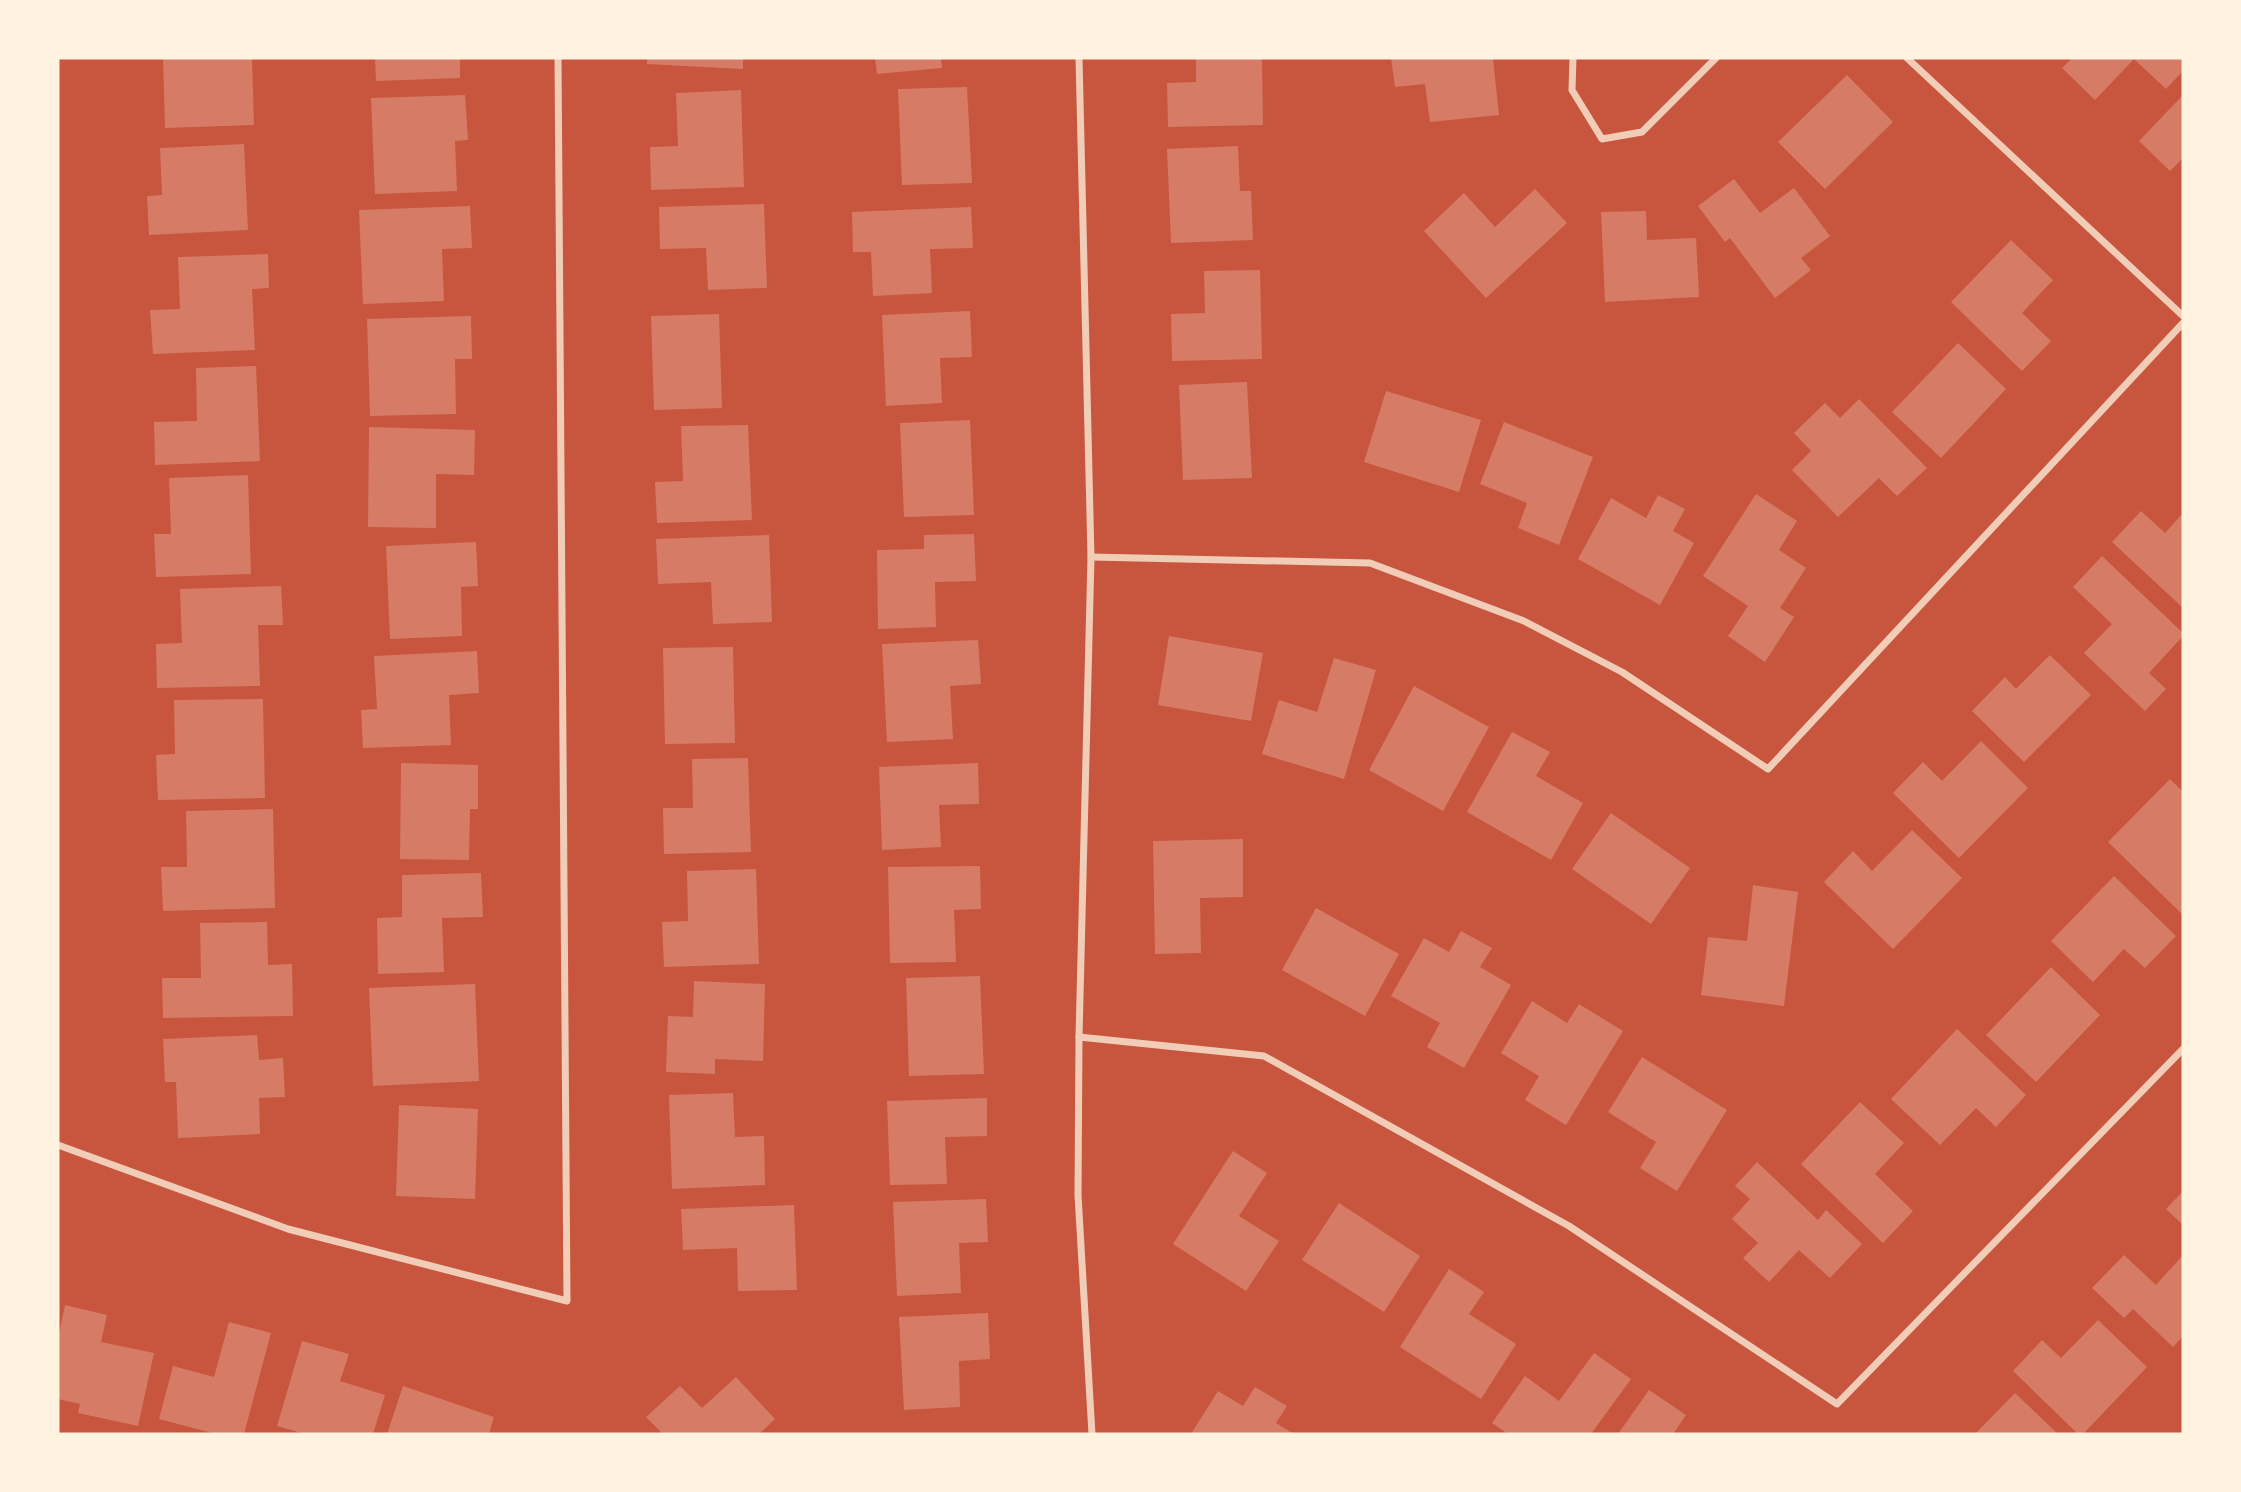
<svg xmlns="http://www.w3.org/2000/svg" width="2241" height="1492" viewBox="0 0 2241 1492" font-family="'Public Sans',sans-serif">
<style>
.building{fill:#d67c66}
.lines{fill:none;stroke-linecap:round;stroke-linejoin:round}
.minor{stroke:#f1ccb7;stroke-width:7}
</style>
<rect width="100%" height="100%" fill="#c8553d"/>
<g class="building">
<polygon points="163,58 252,58 254,125 165,128"/>
<polygon points="375,58 460,58 460,78 376,81"/>
<polygon points="647,58 743,58 743,69 647,64"/>
<polygon points="875,58 941,58 942,68 877,74"/>
<polygon points="1196,58 1262,58 1263,125 1168,127 1167,83 1196,82"/>
<polygon points="1391,58 1493,58 1499,115 1430,122 1425,84 1395,87"/>
<polygon points="2072,58 2183,58 2183,71 2166,89 2134,59 2095,100 2062,68"/>
<polygon points="1847,75 1893,122 1825,189 1778,142"/>
<polygon points="967,87 972,183 902,185 898,89"/>
<polygon points="741,90 744,187 651,190 650,147 678,146 676,93"/>
<polygon points="465,95 468,140 455,141 457,191 375,194 371,98"/>
<polygon points="2183,95 2183,158 2170,171 2139,141"/>
<polygon points="244,144 248,230 149,235 147,196 162,195 160,148"/>
<polygon points="1238,146 1240,191 1251,191 1253,240 1171,243 1167,149"/>
<polygon points="1734,179 1760,213 1794,188 1830,236 1801,258 1811,270 1775,298 1730,238 1725,242 1698,206"/>
<polygon points="1535,189 1567,223 1486,298 1424,231 1464,193 1495,227"/>
<polygon points="764,204 767,288 708,290 706,248 660,249 659,207"/>
<polygon points="470,206 472,248 442,249 444,301 363,304 359,210"/>
<polygon points="971,207 973,248 930,249 932,293 873,296 871,252 853,252 852,212"/>
<polygon points="1646,211 1647,240 1696,238 1699,297 1605,302 1601,212"/>
<polygon points="2011,240 2053,280 2022,313 2051,341 2022,371 1951,302"/>
<polygon points="268,254 269,288 252,289 255,350 153,354 150,310 180,309 178,257"/>
<polygon points="1260,270 1262,359 1172,361 1171,314 1205,313 1204,271"/>
<polygon points="970,311 972,357 940,358 942,403 886,406 882,315"/>
<polygon points="719,314 722,408 654,410 651,316"/>
<polygon points="471,316 472,359 455,359 456,414 370,416 367,319"/>
<polygon points="1958,343 2006,389 1941,458 1892,412"/>
<polygon points="256,366 260,461 155,465 154,422 197,421 196,368"/>
<polygon points="1247,382 1252,478 1183,480 1179,385"/>
<polygon points="1386,391 1481,420 1459,492 1364,462"/>
<polygon points="1859,399 1927,468 1897,496 1879,478 1838,517 1792,470 1811,451 1794,433 1825,403 1840,418"/>
<polygon points="970,420 974,515 904,517 900,423"/>
<polygon points="1504,422 1593,457 1559,545 1518,528 1527,503 1480,484"/>
<polygon points="748,425 752,520 657,523 655,482 683,481 681,426"/>
<polygon points="369,427 475,430 474,475 436,474 436,528 368,527"/>
<polygon points="248,475 251,574 156,577 154,534 171,534 169,478"/>
<polygon points="1756,494 1797,521 1779,550 1806,568 1780,608 1794,617 1765,662 1728,636 1748,606 1703,576"/>
<polygon points="1658,495 1685,509 1673,531 1694,543 1660,605 1578,559 1611,498 1646,518"/>
<polygon points="2141,511 2165,533 2183,513 2182,607 2112,542"/>
<polygon points="974,534 976,581 935,582 936,627 878,629 877,550 924,549 924,535"/>
<polygon points="769,535 772,622 713,624 711,582 658,584 656,539"/>
<polygon points="476,542 478,586 461,587 462,636 390,639 386,546"/>
<polygon points="2102,556 2183,633 2183,636 2149,673 2166,689 2145,711 2084,653 2112,624 2073,587"/>
<polygon points="281,586 283,625 258,625 260,686 157,688 156,644 182,643 180,589"/>
<polygon points="1169,636 1263,653 1251,721 1158,705"/>
<polygon points="978,640 981,684 950,686 953,739 887,742 882,644"/>
<polygon points="733,647 735,743 665,744 663,648"/>
<polygon points="477,651 479,693 449,695 451,745 363,748 361,710 377,709 374,656"/>
<polygon points="2050,655 2091,695 2024,762 1972,711 2005,677 2016,689"/>
<polygon points="1334,658 1376,670 1344,779 1262,754 1279,700 1317,712"/>
<polygon points="1414,686 1489,727 1443,811 1369,770"/>
<polygon points="263,699 265,798 158,800 156,755 175,754 174,700"/>
<polygon points="1512,732 1550,752 1536,776 1583,803 1551,860 1467,812"/>
<polygon points="1981,741 2028,788 1959,858 1893,793 1923,762 1942,781"/>
<polygon points="748,758 751,852 664,854 663,808 693,808 692,759"/>
<polygon points="401,763 478,765 478,809 470,809 469,860 400,859"/>
<polygon points="978,763 979,804 939,805 941,847 882,850 879,767"/>
<polygon points="2170,779 2183,792 2183,915 2108,842"/>
<polygon points="273,809 275,908 163,911 161,867 187,867 186,811"/>
<polygon points="1611,813 1690,868 1651,924 1572,869"/>
<polygon points="1912,830 1962,878 1893,949 1824,882 1853,851 1872,871"/>
<polygon points="1243,839 1243,897 1200,898 1201,953 1155,954 1153,841"/>
<polygon points="980,866 981,909 954,910 956,962 890,963 888,867"/>
<polygon points="756,869 759,964 664,967 662,922 688,921 687,871"/>
<polygon points="481,873 483,917 442,918 444,972 378,974 377,918 402,917 402,875"/>
<polygon points="2114,876 2176,936 2145,968 2124,949 2093,982 2051,941"/>
<polygon points="1753,885 1798,892 1784,1006 1701,995 1708,937 1747,941"/>
<polygon points="1316,908 1399,954 1365,1016 1282,970"/>
<polygon points="267,922 268,965 292,964 293,1016 163,1018 162,978 201,978 200,923"/>
<polygon points="1461,931 1492,948 1480,967 1511,985 1464,1068 1427,1047 1440,1023 1391,996 1424,938 1449,952"/>
<polygon points="2051,967 2100,1015 2036,1082 1986,1035"/>
<polygon points="980,976 984,1074 909,1076 906,978"/>
<polygon points="694,981 765,984 763,1061 715,1059 715,1074 666,1072 668,1016 693,1017"/>
<polygon points="475,984 479,1081 373,1086 369,988"/>
<polygon points="1532,1001 1567,1023 1579,1004 1623,1031 1566,1125 1525,1100 1539,1076 1501,1053"/>
<polygon points="1957,1029 2026,1095 1996,1127 1976,1108 1940,1145 1891,1099"/>
<polygon points="257,1035 259,1060 283,1058 285,1097 259,1098 260,1134 178,1138 176,1082 165,1082 163,1039"/>
<polygon points="1642,1057 1727,1110 1677,1191 1640,1168 1656,1142 1608,1112"/>
<polygon points="733,1093 735,1137 764,1136 765,1185 672,1189 669,1095"/>
<polygon points="987,1098 987,1136 945,1137 947,1184 890,1185 887,1101"/>
<polygon points="1860,1102 1904,1143 1875,1174 1913,1211 1883,1243 1801,1164"/>
<polygon points="399,1105 478,1109 475,1199 396,1196"/>
<polygon points="1233,1151 1267,1173 1239,1216 1279,1241 1246,1291 1173,1244"/>
<polygon points="1757,1162 1818,1220 1826,1210 1862,1244 1830,1278 1799,1250 1769,1282 1743,1258 1758,1243 1732,1219 1750,1199 1735,1186"/>
<polygon points="2183,1191 2183,1225 2166,1209"/>
<polygon points="986,1199 988,1242 959,1243 961,1293 897,1296 893,1202"/>
<polygon points="1339,1203 1420,1256 1384,1312 1302,1260"/>
<polygon points="794,1205 797,1290 738,1291 737,1248 683,1250 681,1209"/>
<polygon points="2124,1255 2156,1285 2183,1255 2183,1336 2173,1347 2133,1309 2124,1318 2092,1288"/>
<polygon points="1449,1269 1484,1292 1469,1314 1516,1344 1481,1399 1400,1347"/>
<polygon points="65,1305 107,1315 101,1342 154,1353 138,1426 78,1413 80,1404 58,1399 58,1338"/>
<polygon points="988,1313 990,1359 959,1361 960,1407 904,1410 899,1317"/>
<polygon points="2098,1320 2147,1367 2083,1434 2078,1434 2013,1371 2042,1340 2061,1358"/>
<polygon points="229,1322 271,1333 244,1434 216,1434 159,1419 173,1366 214,1377"/>
<polygon points="302,1341 349,1354 340,1381 385,1395 373,1434 305,1434 277,1426"/>
<polygon points="1594,1353 1631,1379 1591,1434 1508,1434 1492,1423 1525,1376 1559,1401"/>
<polygon points="736,1377 775,1419 759,1434 663,1434 646,1417 680,1386 702,1408"/>
<polygon points="403,1386 494,1417 489,1434 387,1434"/>
<polygon points="1255,1387 1287,1406 1276,1423 1294,1434 1191,1434 1218,1391 1243,1406"/>
<polygon points="1649,1390 1686,1415 1673,1434 1618,1434"/>
<polygon points="2015,1393 2058,1434 1975,1434"/>
</g>
<g class="lines">
<g class="minor">
<polyline points="1079,58 1091,557 1079,1037 1078,1195 1092,1434"/>
<polyline points="1573,58 1572,90 1602,139 1642,132 1716,58"/>
<polyline points="1907,58 2183,316"/>
<polyline points="1091,557 1370,563 1524,621 1622,672 1768,769 2183,323"/>
<polyline points="1079,1037 1264,1056 1569,1226 1837,1404 2183,1049"/>
<polyline points="58,1145 288,1229 567,1301 558,58"/>
</g>
</g>
<rect width="2241" height="1492" fill="none" stroke="#fff3e0" stroke-width="119"/>
</svg>
